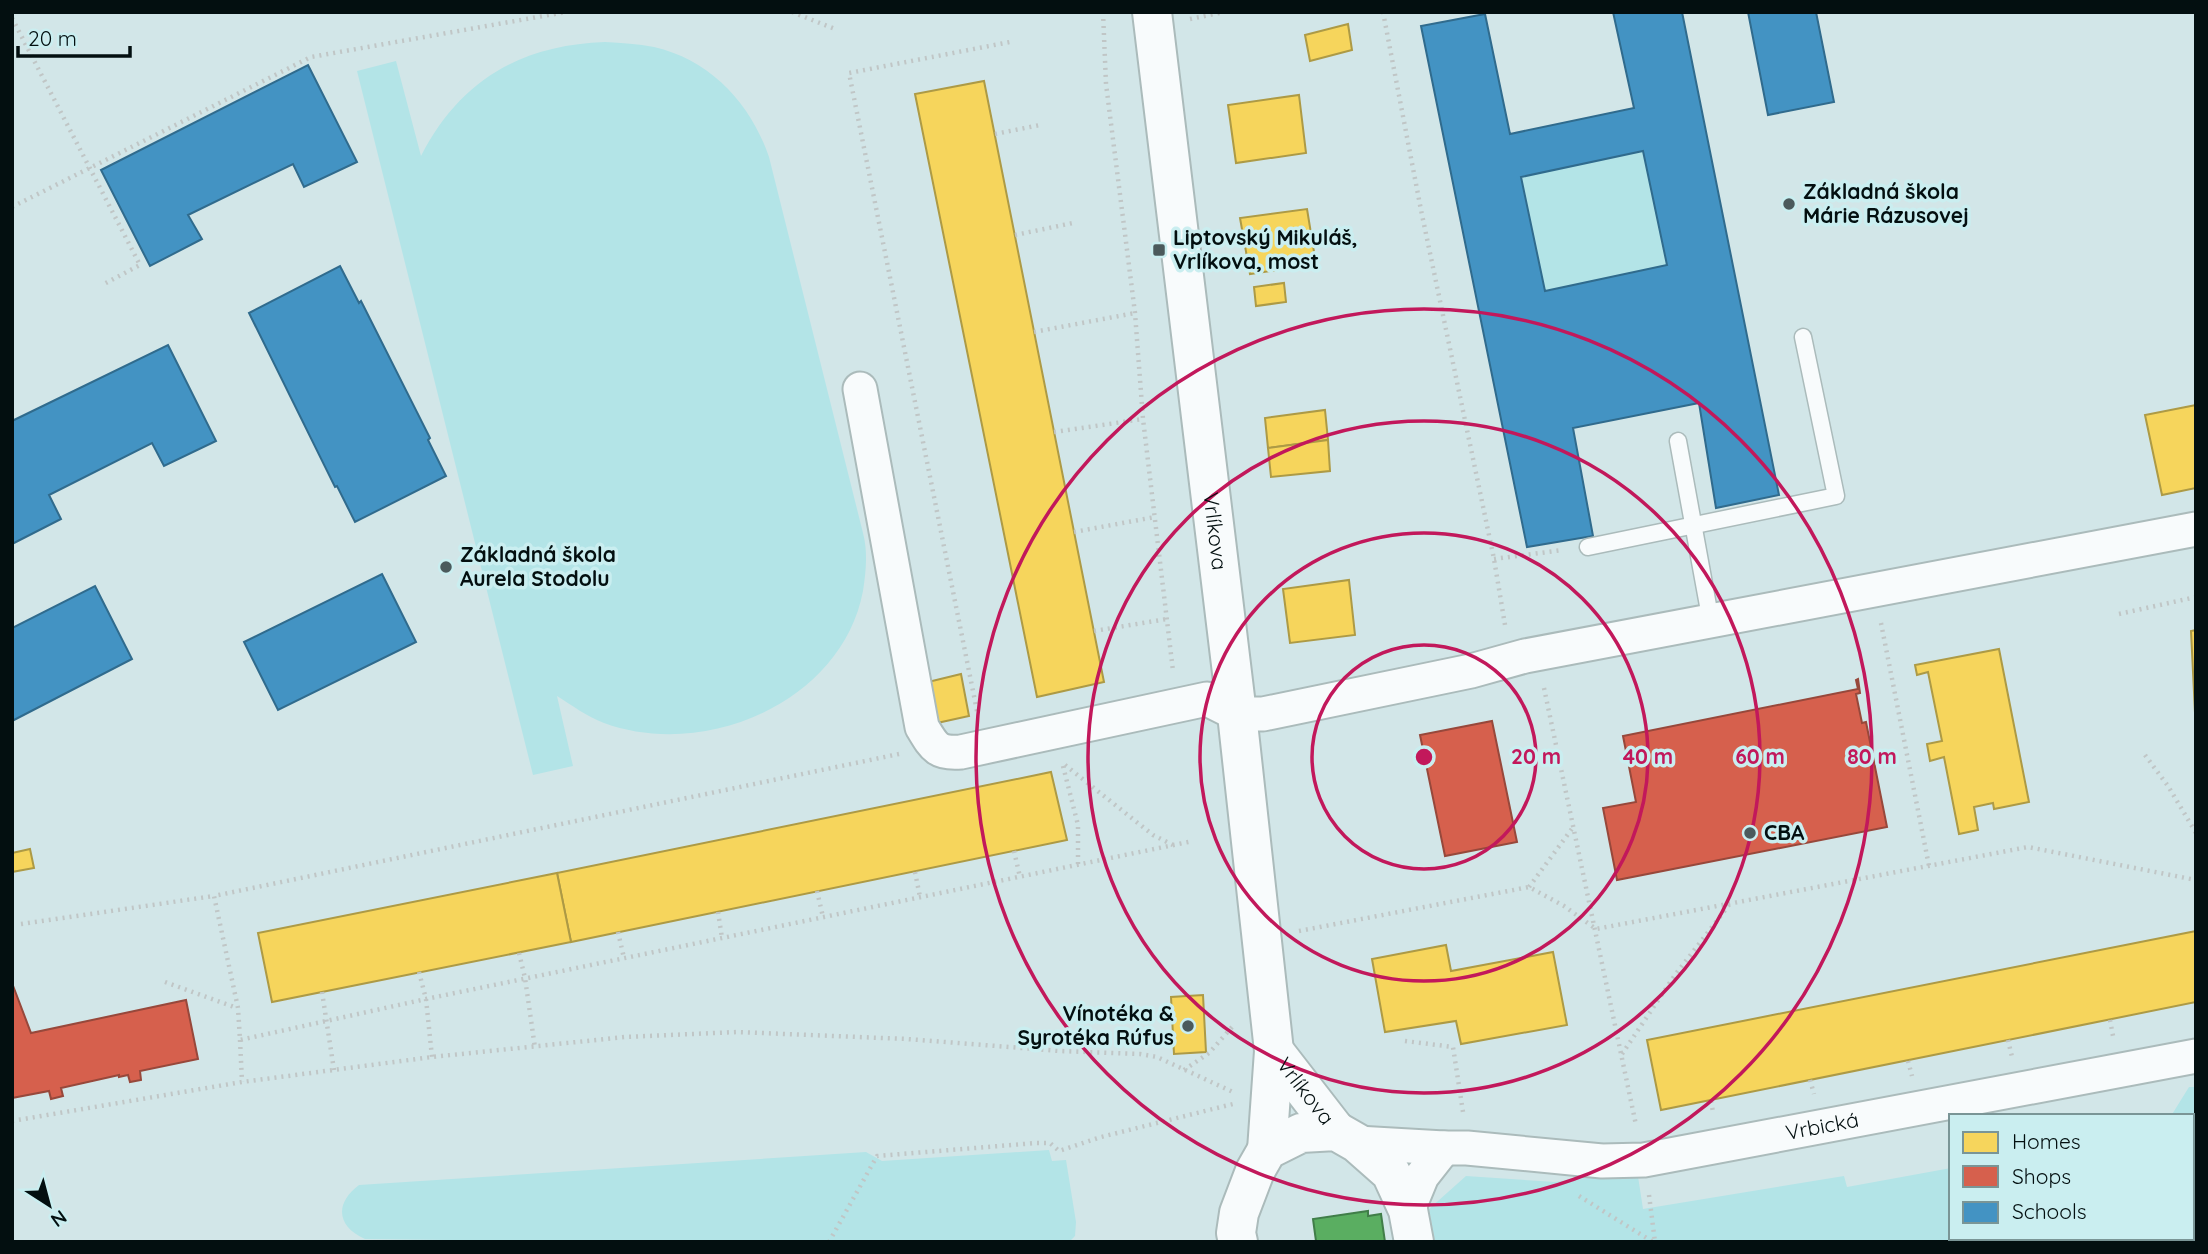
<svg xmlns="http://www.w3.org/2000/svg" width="2208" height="1254" viewBox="0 0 2208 1254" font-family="Quicksand,sans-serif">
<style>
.green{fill:#b3e4e7}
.homes{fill:#f6d55c;stroke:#ad9a45;stroke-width:2}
.shops{fill:#d6604d;stroke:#97483b;stroke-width:2}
.schools{fill:#4393c3;stroke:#306b8d;stroke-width:2;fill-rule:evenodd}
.public{fill:#5aae61;stroke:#407e49;stroke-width:2}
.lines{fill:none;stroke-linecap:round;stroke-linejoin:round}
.lane-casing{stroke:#abbbbb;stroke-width:19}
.street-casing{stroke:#abbbbb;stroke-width:37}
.secondary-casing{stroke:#abbbbb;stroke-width:42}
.path{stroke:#c0c6c6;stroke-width:4.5;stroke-dasharray:2 5;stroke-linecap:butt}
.lane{stroke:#f8fbfc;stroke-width:16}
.street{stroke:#f8fbfc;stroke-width:33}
.secondary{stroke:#f8fbfc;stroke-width:38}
.ring{fill:none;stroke:#c2185b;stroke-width:3.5}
.poi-dot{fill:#4b5a5c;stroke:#caeef0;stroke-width:2.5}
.labels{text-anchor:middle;stroke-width:7;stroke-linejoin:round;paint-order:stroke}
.poi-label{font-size:21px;font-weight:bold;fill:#030f10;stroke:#caeef0;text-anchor:start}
.street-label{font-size:21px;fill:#030f10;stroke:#caeef0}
.centre{fill:#c2185b;stroke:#caeef0;stroke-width:3.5}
.ring-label{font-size:21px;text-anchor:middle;font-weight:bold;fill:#c2185b;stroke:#caeef0;stroke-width:7;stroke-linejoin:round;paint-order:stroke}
</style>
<rect width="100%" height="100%" fill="#d2e6e8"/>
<g class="green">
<path d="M605 42C622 43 638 44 654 47 711 60 751 104 769 157L863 533C868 552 866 571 863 591 842 702 705 760 604 723 586 716 573 706 557 696L573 766 533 775 357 71 396 61 421 156C460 80 521 45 605 42Z"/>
<polygon points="1643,151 1667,265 1545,291 1521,177"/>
<polygon points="2189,1087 2196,1087 2196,1242 1435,1242 1429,1209 1466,1176 1555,1182 1637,1170 1643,1209 1844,1176 1847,1187 1951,1168 1951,1238 2192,1238 2192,1116 2171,1116"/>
<path d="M1049 1150 1052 1161 1066 1160 1076 1222 1075 1236 1069 1242H629L365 1239C336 1226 335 1203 359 1185L866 1152 882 1161Z"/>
</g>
<g class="homes">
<polygon points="1348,24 1352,50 1310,61 1305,35"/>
<polygon points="984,81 1104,682 1037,697 915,94"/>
<polygon points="1299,95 1306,153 1236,163 1228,105"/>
<polygon points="1307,209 1316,264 1250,274 1240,218"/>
<polygon points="1284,283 1286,302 1256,306 1254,287"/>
<polygon points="2196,405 2196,488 2162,495 2145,415"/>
<polygon points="1325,410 1328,440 1268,448 1265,418"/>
<polygon points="1328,440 1330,471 1271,477 1268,448"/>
<polygon points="1349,580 1355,635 1290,643 1283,589"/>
<polygon points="2196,630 2196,733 2191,631"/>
<polygon points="1999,649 2029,802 1994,809 1993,803 1974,807 1978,830 1959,834 1944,757 1930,761 1927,744 1942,741 1928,672 1917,675 1915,665"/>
<polygon points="961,674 969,716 937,723 928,682"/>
<polygon points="1051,772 1067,840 571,942 557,873"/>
<polygon points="30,849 34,868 12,872 12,853"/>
<polygon points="557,873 571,942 272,1002 258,933"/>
<polygon points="2196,931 2196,1002 1661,1110 1647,1040"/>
<polygon points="1446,945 1451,971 1553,952 1567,1025 1461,1044 1456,1021 1385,1032 1372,959"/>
<polygon points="1203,995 1206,1052 1174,1054 1171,997"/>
</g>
<g class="shops">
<polygon points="1858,679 1860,693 1856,694 1862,723 1866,722 1887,827 1617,880 1603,808 1636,802 1623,736 1858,689 1856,680"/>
<polygon points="1492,721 1517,842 1445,856 1420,735"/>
<polygon points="12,983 31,1033 186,1000 198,1059 140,1071 141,1080 130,1082 128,1075 119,1077 119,1075 61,1088 63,1096 51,1099 49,1091 12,1098"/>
</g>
<g class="schools">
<path d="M1613 12H1682L1779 495 1716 508 1699 403 1573 428 1593 536 1527 547 1421 26 1485 14 1510 134 1634 108ZM1643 151 1667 265 1545 291 1521 177Z"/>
<polygon points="1748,12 1816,12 1834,102 1768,115"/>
<polygon points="308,65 357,162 304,187 293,164 188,215 202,239 150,266 101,170"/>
<polygon points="340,266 359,303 361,301 430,438 428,440 446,476 355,522 337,486 335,487 249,313"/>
<polygon points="168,345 216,441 164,466 152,443 49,495 61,519 12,544 12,421"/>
<polygon points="382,574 416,642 278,710 244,642"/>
<polygon points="95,586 132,659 12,721 12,628"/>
</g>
<polygon class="public" points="1368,1211 1368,1216 1381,1214 1385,1242 1310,1242 1316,1241 1313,1219"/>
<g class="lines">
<g class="lane-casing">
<g id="lane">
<polyline points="1678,441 1711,622"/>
<polyline points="1588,547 1836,496 1803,337"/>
</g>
</g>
<g class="street-casing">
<g id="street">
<path d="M860 389 922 727C934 747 937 754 961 752L1207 699 1237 714H1263L1471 671 1525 656 2196 529"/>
<polyline points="1357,1143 1444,1148 1422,1176 1408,1210"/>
<path id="s1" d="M1444 1148H1467L1602 1161 1644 1160 2196 1056"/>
</g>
</g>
<g class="secondary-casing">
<g id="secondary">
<path id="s2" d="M1152 12 1237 714 1274 1051 1267 1150"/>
<path id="s3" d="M1274 1051 1336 1131"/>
<polyline points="1238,1242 1236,1233 1239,1213 1255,1171 1267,1150 1301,1133 1336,1131 1357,1143 1391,1173 1408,1210 1414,1242"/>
</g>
</g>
<g class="path">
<polyline points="792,12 835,29"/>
<polyline points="1103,12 1106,84 1135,313 1143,419 1173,671"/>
<polyline points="1383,12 1421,210 1494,559 1505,625"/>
<polyline points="12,18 140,265 104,284"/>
<polyline points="1190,19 1224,12"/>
<polyline points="995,134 1040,125"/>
<polyline points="12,207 311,57 566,12"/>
<polyline points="1015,235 1073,223"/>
<polyline points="1034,332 1135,313"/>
<polyline points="1054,432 1143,419"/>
<polyline points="1074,532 1155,517"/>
<polyline points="1494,559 1563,550"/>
<polyline points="2119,614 2196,597"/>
<polyline points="1881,623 1929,866"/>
<polyline points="1094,631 1167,619"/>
<polyline points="1544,688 1636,1125"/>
<polyline points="977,711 849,73 1010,42"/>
<polyline points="899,754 214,896 238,1008 240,1040 426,999 1193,841"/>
<polyline points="2145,755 2168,786 2196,833"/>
<polyline points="1065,765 1153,835 1173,845"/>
<polyline points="1063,766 1078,825 1078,865"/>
<polyline points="1014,851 1020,877"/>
<polyline points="915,872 920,897"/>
<polyline points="1529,887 1574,826"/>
<polyline points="817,891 823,917"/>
<polyline points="718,912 722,938"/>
<polyline points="21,924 214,896"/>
<polyline points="1299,931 1529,887 1564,906 1596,929 2028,847 2196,880"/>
<polyline points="618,932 624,958"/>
<polyline points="519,953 525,978 535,1048"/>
<polyline points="419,972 426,999 432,1057"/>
<polyline points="165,982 237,1008"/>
<polyline points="322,992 334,1070"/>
<polyline points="2110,1020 2113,1036"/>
<polyline points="240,1040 242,1082"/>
<polyline points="2008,1040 2012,1057"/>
<polyline points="1405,1041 1453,1047 1463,1112"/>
<polyline points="1622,1054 1675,975 1729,905"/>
<polyline points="1908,1061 1912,1076"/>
<polyline points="1184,1070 1209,1053 1232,1027"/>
<polyline points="1810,1080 1814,1094"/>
<polyline points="1711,1101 1713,1112"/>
<polyline points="12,1121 242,1082 432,1057 625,1037 737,1032 907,1039 1060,1051 1140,1054 1157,1057 1233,1092"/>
<polyline points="1649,1195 1655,1242"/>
<polyline points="1579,1196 1653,1242"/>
<polyline points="829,1242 877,1156 1036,1143 1050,1143 1059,1151 1101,1137 1233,1104"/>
</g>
<use href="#lane" class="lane"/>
<use href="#street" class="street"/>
<use href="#secondary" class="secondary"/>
</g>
<g class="ring">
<circle cx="1424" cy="757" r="112"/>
<circle cx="1424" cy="757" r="224"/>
<circle cx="1424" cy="757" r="336"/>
<circle cx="1424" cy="757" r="448"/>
</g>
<g class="poi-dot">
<circle cx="1789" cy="204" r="7"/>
<rect x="1152" y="243" width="14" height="14" rx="3.5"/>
<circle cx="446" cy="567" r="7"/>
<circle cx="1750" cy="833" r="7"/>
<circle cx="1188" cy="1026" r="7"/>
</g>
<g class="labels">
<g class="poi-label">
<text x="1803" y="199">Základná škola<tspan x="1803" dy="24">Márie Rázusovej</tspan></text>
<text x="1173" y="245">Liptovský Mikuláš,<tspan x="1173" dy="24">Vrlíkova, most</tspan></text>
<text x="460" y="562">Základná škola<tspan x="460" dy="24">Aurela Stodolu</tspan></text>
<text x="1764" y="840">CBA</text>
<text x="1174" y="1021" text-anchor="end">Vínotéka &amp;<tspan x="1174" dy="24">Syrotéka Rúfus</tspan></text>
</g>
<g class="street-label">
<text dy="7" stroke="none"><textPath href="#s2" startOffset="523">Vrlíkova</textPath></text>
<text dy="7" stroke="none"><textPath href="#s3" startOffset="51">Vrlíkova</textPath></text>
<text dy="7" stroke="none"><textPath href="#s1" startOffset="382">Vrbická</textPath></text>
</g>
</g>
<circle cx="1424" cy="757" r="10" class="centre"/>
<g class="ring-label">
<text x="1536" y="764">20 m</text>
<text x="1648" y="764">40 m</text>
<text x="1760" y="764">60 m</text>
<text x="1872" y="764">80 m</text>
</g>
<rect width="2208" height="1254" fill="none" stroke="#030f10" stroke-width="28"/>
<rect x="1949" y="1114" width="245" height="126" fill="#caeef0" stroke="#7a9596" stroke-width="2"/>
<rect x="1963" y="1132" width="35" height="21" fill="#f6d55c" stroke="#7a9596" stroke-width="2"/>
<text x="2012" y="1149" font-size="21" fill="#030f10">Homes</text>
<rect x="1963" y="1166" width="35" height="21" fill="#d6604d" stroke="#7a9596" stroke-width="2"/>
<text x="2012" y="1184" font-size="21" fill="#030f10">Shops</text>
<rect x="1963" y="1202" width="35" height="21" fill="#4393c3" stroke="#7a9596" stroke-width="2"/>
<text x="2012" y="1219" font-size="21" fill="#030f10">Schools</text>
<g transform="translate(49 1205) rotate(144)" stroke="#caeef0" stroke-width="5" paint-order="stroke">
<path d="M0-5L12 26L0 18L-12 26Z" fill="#030f10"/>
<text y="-10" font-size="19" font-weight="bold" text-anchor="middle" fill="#030f10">N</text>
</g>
<path d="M18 46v10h112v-10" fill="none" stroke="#030f10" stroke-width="3.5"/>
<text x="28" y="46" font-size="21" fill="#030f10" stroke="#caeef0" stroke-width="5" paint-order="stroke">20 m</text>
</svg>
